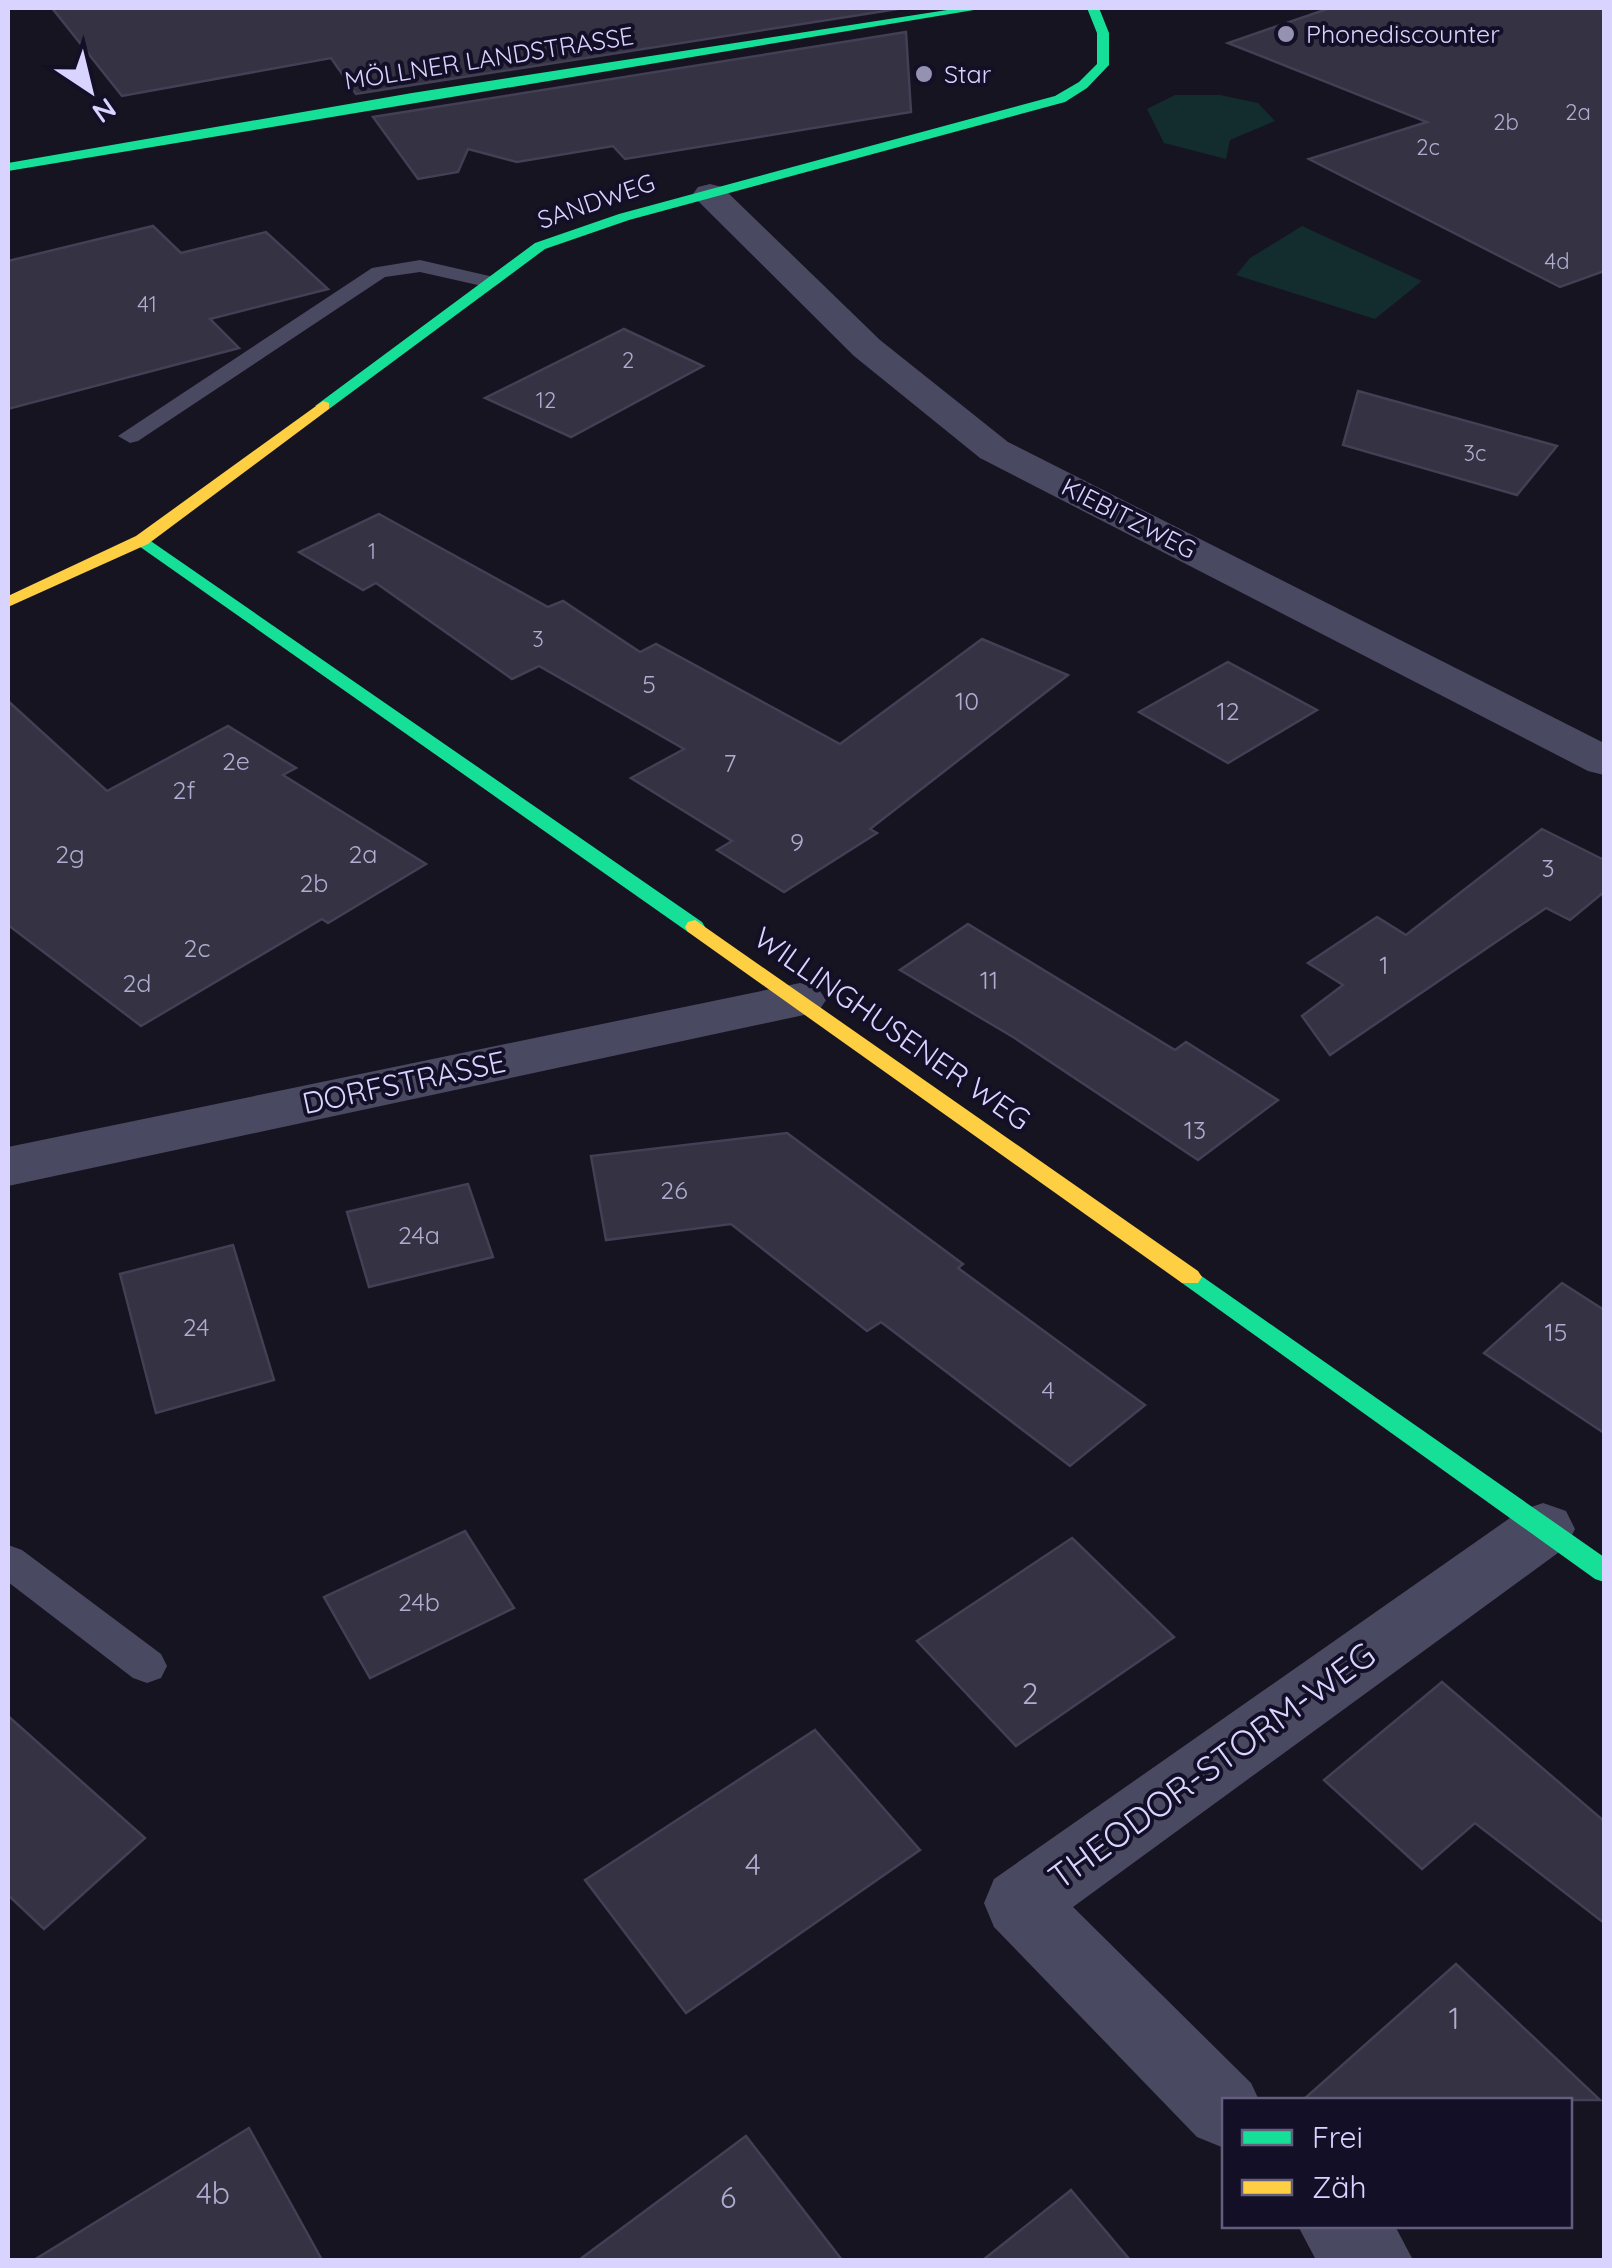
<svg xmlns="http://www.w3.org/2000/svg" width="1612" height="2268" viewBox="0 0 1612 2268" font-family="Quicksand,sans-serif">
<style>
.green{fill:#132c2d}
.building{fill:#343243;stroke:#433f54;stroke-width:2.5}
.lines{fill:none;stroke-linecap:round;stroke-linejoin:round}
.lane{fill:#4a4962;fill-rule:evenodd}
.street{fill:#4a4962;fill-rule:evenodd}
.fast{fill:#16e098;fill-rule:evenodd}
.slow{fill:#ffcf43;fill-rule:evenodd}
.poi-dot{fill:#9591b1;stroke:#130f26;stroke-width:4}
.labels{text-anchor:middle;stroke-width:8;stroke-linejoin:round;paint-order:stroke}
.far-number-label{font-size:22px;fill:#b0acd0}
.far-poi-label{font-size:25px;fill:#d9d4ff;stroke:#130f26;text-anchor:start}
.far-street-label{font-size:25px;fill:#d9d4ff;stroke:#130f26}
.number-label{font-size:25px;fill:#b0acd0}
.street-label{font-size:30px;fill:#d9d4ff;stroke:#130f26}
.near-number-label{font-size:30px;fill:#b0acd0}
.near-street-label{font-size:35px;fill:#d9d4ff;stroke:#130f26}
</style>
<rect width="100%" height="100%" fill="#161421"/>
<g class="green">
<polygon points="1175,95 1220,95 1258,103 1275,121 1230,140 1226,159 1164,143 1147,109"/>
<polygon points="1302,226 1422,281 1375,319 1236,275 1250,258"/>
</g>
<g class="building">
<polygon points="52,8 904,8 356,94 331,58 122,96"/>
<polygon points="1330,8 1604,8 1604,271 1560,287 1309,159 1427,122 1228,43"/>
<polygon points="906,32 911,112 625,159 613,146 517,162 468,149 458,172 418,179 373,117"/>
<polygon points="153,226 181,253 266,232 328,289 210,319 239,348 8,409 8,261"/>
<polygon points="624,329 703,366 571,437 485,398"/>
<polygon points="1358,391 1557,446 1517,495 1343,445"/>
<polygon points="379,514 548,607 563,601 640,652 656,644 840,744 982,639 1068,675 870,829 877,833 784,892 717,850 732,841 631,778 684,749 539,666 512,679 376,583 363,590 299,552"/>
<polygon points="1228,662 1317,710 1228,763 1139,712"/>
<polygon points="8,701 107,791 228,726 296,768 283,775 426,864 328,923 322,919 141,1026 8,925"/>
<polygon points="1542,829 1604,860 1604,892 1570,920 1546,908 1330,1055 1302,1016 1343,985 1308,963 1377,917 1406,935"/>
<polygon points="968,924 1175,1050 1186,1042 1278,1100 1198,1160 1013,1037 900,970"/>
<polygon points="787,1133 963,1264 958,1268 1145,1405 1070,1466 881,1322 867,1331 731,1224 606,1240 591,1156"/>
<polygon points="468,1184 493,1257 369,1287 347,1212"/>
<polygon points="233,1245 274,1380 156,1413 120,1274"/>
<polygon points="1562,1283 1604,1310 1604,1433 1484,1353"/>
<polygon points="465,1531 514,1608 370,1678 324,1597"/>
<polygon points="1072,1538 1174,1637 1016,1746 917,1641"/>
<polygon points="1442,1682 1604,1821 1604,1923 1475,1823 1422,1869 1324,1780"/>
<polygon points="8,1716 145,1838 44,1929 8,1895"/>
<polygon points="815,1730 920,1850 686,2013 585,1880"/>
<polygon points="1456,1964 1600,2100 1303,2100"/>
<polygon points="249,2128 322,2260 34,2260"/>
<polygon points="746,2136 842,2260 579,2260"/>
<polygon points="1071,2190 1130,2260 983,2260"/>
</g>
<g class="lines">
<g class="lane">
<polygon points="420,260 498,278 501,282 491,288 420,272 385,277 138,441 130,443 118,436 372,268"/>
<polygon points="8,1545 22,1550 161,1654 167,1666 161,1678 147,1683 133,1678 8,1582"/>
</g>
<g class="street">
<polygon points="710,184 722,187 880,340 1008,442 1604,743 1604,775 1588,771 980,458 854,356 698,201 693,194 698,187"/>
<polygon points="800,983 818,988 826,1000 818,1012 8,1186 8,1147"/>
<polygon points="1543,1503 1566,1511 1575,1529 1566,1547 1073,1907 1251,2083 1259,2100 1224,2100 1224,2148 1197,2137 994,1927 984,1903 994,1879 1520,1511"/>
<polygon points="1298,2226 1395,2226 1413,2260 1316,2260"/>
</g>
<g class="fast">
<polygon points="960,8 986,8 8,171 8,163 412,93"/>
<polygon points="1087,8 1099,8 1109,33 1109,65 1087,88 1065,102 629,220 545,249 329,409 315,406 535,243 619,214 1055,96 1079,82 1097,64 1097,33"/>
<polygon points="142,535 702,922 705,927 702,932 688,932 136,544 134,540"/>
<polygon points="1190,1268 1604,1557 1604,1582 1595,1579 1182,1283 1178,1277 1182,1271"/>
</g>
<g class="slow">
<polygon points="323,401 329,403 329,409 148,544 8,607 8,596 136,536"/>
<polygon points="695,920 1198,1271 1202,1277 1198,1283 1182,1283 688,932 685,927 688,922"/>
</g>
</g>
<g class="poi-dot">
<circle cx="1286" cy="34" r="10"/>
<circle cx="924" cy="74" r="10"/>
</g>
<g class="labels">
<g class="far-number-label">
<text x="1578" y="120">2a</text>
<text x="1506" y="130">2b</text>
<text x="1428" y="155">2c</text>
<text x="1557" y="269">4d</text>
<text x="147" y="312">41</text>
<text x="628" y="368">2</text>
<text x="546" y="408">12</text>
<text x="1475" y="461">3c</text>
<text x="372" y="559">1</text>
<text x="538" y="647">3</text>
</g>
<g class="far-poi-label">
<text x="1306" y="43">Phonediscounter</text>
<text x="944" y="83">Star</text>
</g>
<g class="far-street-label">
<text transform="translate(489 58) rotate(-9)" y="9">MÖLLNER LANDSTRASSE</text>
<text transform="translate(596 201) rotate(-19)" y="9">SANDWEG</text>
<text transform="translate(1129 518) rotate(27)" y="9">KIEBITZWEG</text>
</g>
<g class="number-label">
<text x="649" y="693">5</text>
<text x="967" y="710">10</text>
<text x="1228" y="720">12</text>
<text x="236" y="770">2e</text>
<text x="730" y="772">7</text>
<text x="184" y="799">2f</text>
<text x="797" y="851">9</text>
<text x="70" y="863">2g</text>
<text x="363" y="863">2a</text>
<text x="1548" y="877">3</text>
<text x="314" y="892">2b</text>
<text x="197" y="957">2c</text>
<text x="1384" y="974">1</text>
<text x="989" y="989">11</text>
<text x="137" y="992">2d</text>
<text x="1195" y="1139">13</text>
<text x="674" y="1199">26</text>
<text x="419" y="1244">24a</text>
<text x="196" y="1336">24</text>
<text x="1556" y="1341">15</text>
<text x="1048" y="1399">4</text>
<text x="419" y="1611">24b</text>
</g>
<g class="street-label">
<text transform="translate(892 1029) rotate(35)" y="10">WILLINGHUSENER WEG</text>
<text transform="translate(404 1083) rotate(-12)" y="10">DORFSTRASSE</text>
</g>
<g class="near-number-label">
<text x="1030" y="1704">2</text>
<text x="753" y="1875">4</text>
<text x="1454" y="2029">1</text>
<text x="213" y="2204">4b</text>
<text x="728" y="2208">6</text>
</g>
<g class="near-street-label">
<text transform="translate(1212 1766) rotate(-36)" y="12">THEODOR-STORM-WEG</text>
</g>
</g>
<rect width="1612" height="2268" fill="none" stroke="#d9d4ff" stroke-width="20"/>
<rect x="1222" y="2098" width="350" height="130" fill="#130f26" stroke="#625e7d" stroke-width="2.5"/>
<rect x="1242" y="2130" width="50" height="15" fill="#16e098" stroke="#625e7d" stroke-width="2.5"/>
<text x="1312" y="2148" font-size="30" fill="#d9d4ff">Frei</text>
<rect x="1242" y="2180" width="50" height="15" fill="#ffcf43" stroke="#625e7d" stroke-width="2.5"/>
<text x="1312" y="2198" font-size="30" fill="#d9d4ff">Zäh</text>
<g transform="translate(90 90) rotate(145)" stroke="#130f26" stroke-width="8" paint-order="stroke">
<path d="M0-8L18 38L0 25L-18 38Z" fill="#d9d4ff"/>
<text y="-15" font-size="28" font-weight="bold" text-anchor="middle" fill="#d9d4ff">N</text>
</g>
</svg>
